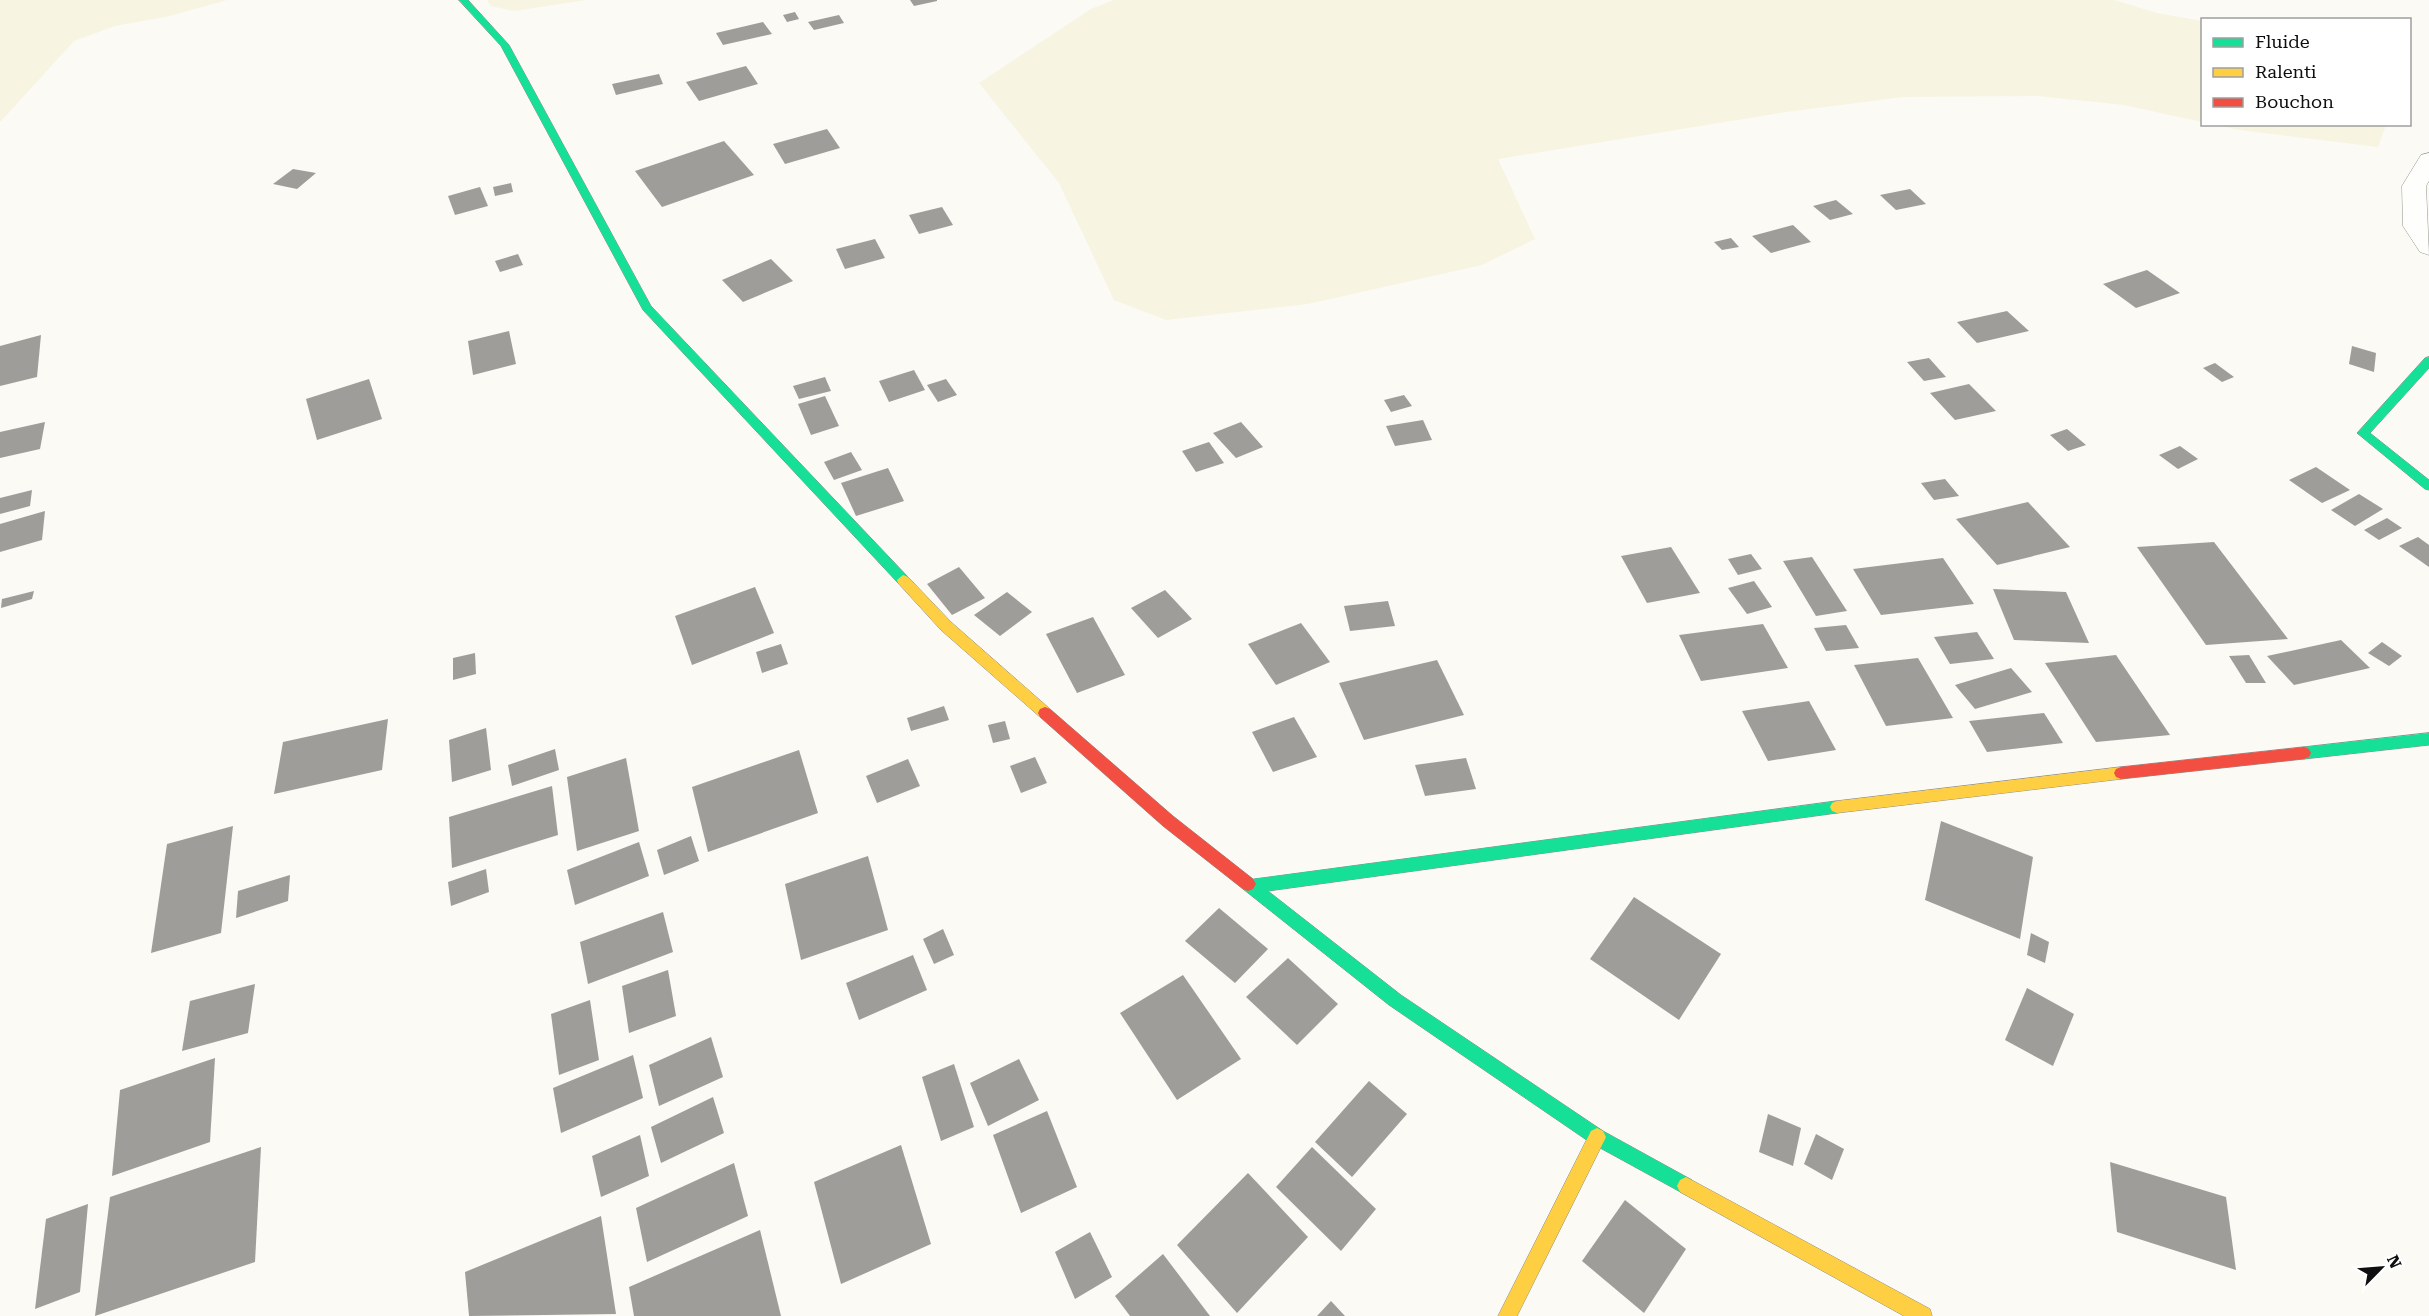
<svg xmlns="http://www.w3.org/2000/svg" width="2429" height="1316" viewBox="0 0 2429 1316" font-family="'Roboto Serif',serif">
<style>
.farmland{fill:#f7f4e2}
.building{fill:#9f9d9a}
.lines{fill:none;stroke-linecap:round;stroke-linejoin:round}
.street-casing{stroke:#959592;stroke-width:1}
.fast-casing{stroke:#8c8b89;stroke-width:1}
.slow-casing{stroke:#8c8b89;stroke-width:1}
.jam-casing{stroke:#8c8b89;stroke-width:1}
.street{fill:#fefefd;fill-rule:evenodd}
.fast{fill:#16e098;fill-rule:evenodd}
.slow{fill:#ffcf43;fill-rule:evenodd}
.jam{fill:#f24e42;fill-rule:evenodd}
</style>
<rect width="100%" height="100%" fill="#fbfaf4"/>
<g class="farmland">
<polygon points="0,0 227,0 170,16 115,26 74,41 0,122"/>
<polygon points="487,0 586,0 514,11 491,6"/>
<polygon points="1114,0 2114,0 2157,13 2202,21 2202,122 2124,105 2038,96 1903,97 1786,112 1498,159 1535,239 1482,265 1308,304 1166,320 1114,300 1059,183 979,83 1091,9"/>
<polygon points="2214,125 2386,125 2378,147 2240,130"/>
</g>
<g class="building">
<polygon points="910,0 937,0 937,1 914,6"/>
<polygon points="795,12 799,19 787,22 783,15"/>
<polygon points="839,15 844,23 814,30 808,22"/>
<polygon points="763,22 772,34 723,45 716,33"/>
<polygon points="746,66 758,84 699,101 686,82"/>
<polygon points="659,74 663,84 616,95 612,84"/>
<polygon points="827,129 840,148 785,164 773,144"/>
<polygon points="724,141 754,175 662,207 635,171"/>
<polygon points="293,169 316,173 297,189 273,184"/>
<polygon points="511,183 513,192 495,196 493,187"/>
<polygon points="480,187 488,206 455,215 448,196"/>
<polygon points="1910,189 1926,204 1896,210 1880,195"/>
<polygon points="1836,200 1853,214 1830,220 1813,206"/>
<polygon points="942,207 953,225 919,234 909,215"/>
<polygon points="1793,225 1811,242 1771,253 1752,236"/>
<polygon points="1731,238 1739,247 1722,250 1714,242"/>
<polygon points="875,239 885,258 845,269 836,249"/>
<polygon points="518,254 523,265 500,272 495,261"/>
<polygon points="771,259 793,281 743,302 722,280"/>
<polygon points="2147,270 2180,293 2136,308 2103,284"/>
<polygon points="2007,311 2029,331 1977,343 1957,322"/>
<polygon points="509,331 516,364 473,375 468,341"/>
<polygon points="41,335 37,377 0,386 0,346"/>
<polygon points="2352,346 2376,353 2374,372 2349,364"/>
<polygon points="1929,358 1946,377 1924,381 1907,362"/>
<polygon points="2215,363 2234,377 2222,382 2203,368"/>
<polygon points="914,370 925,390 889,402 879,381"/>
<polygon points="825,377 831,391 799,399 793,386"/>
<polygon points="369,379 382,419 317,440 306,399"/>
<polygon points="946,379 957,395 938,402 927,385"/>
<polygon points="1969,384 1996,411 1955,420 1930,393"/>
<polygon points="1404,395 1412,406 1391,412 1384,400"/>
<polygon points="825,396 839,426 811,435 798,404"/>
<polygon points="1423,420 1432,440 1395,446 1386,426"/>
<polygon points="45,422 40,449 0,458 0,432"/>
<polygon points="1241,422 1263,447 1236,458 1213,433"/>
<polygon points="2067,429 2086,445 2068,451 2050,435"/>
<polygon points="1209,442 1224,463 1196,472 1182,451"/>
<polygon points="2180,446 2198,459 2178,469 2159,455"/>
<polygon points="851,452 862,470 834,480 824,462"/>
<polygon points="2316,467 2350,490 2322,503 2289,480"/>
<polygon points="888,468 904,501 856,516 841,483"/>
<polygon points="1945,479 1959,496 1934,500 1921,483"/>
<polygon points="32,490 30,506 0,514 0,498"/>
<polygon points="2359,494 2383,509 2355,526 2331,510"/>
<polygon points="2028,502 2070,547 1997,565 1956,519"/>
<polygon points="45,511 42,540 0,552 0,524"/>
<polygon points="2387,518 2402,528 2379,540 2364,530"/>
<polygon points="2418,537 2429,545 2429,567 2399,546"/>
<polygon points="2214,542 2288,639 2206,645 2137,547"/>
<polygon points="1671,547 1700,593 1647,603 1621,556"/>
<polygon points="1751,554 1762,569 1738,575 1728,559"/>
<polygon points="1812,557 1847,611 1816,616 1783,561"/>
<polygon points="1943,558 1974,604 1881,615 1853,569"/>
<polygon points="959,567 985,598 952,615 927,584"/>
<polygon points="1754,581 1772,607 1747,614 1728,588"/>
<polygon points="755,587 774,633 692,665 675,616"/>
<polygon points="1993,589 2066,592 2089,643 2014,640"/>
<polygon points="1165,590 1192,619 1158,638 1131,608"/>
<polygon points="34,591 32,599 1,608 2,599"/>
<polygon points="1007,592 1032,612 1000,636 974,615"/>
<polygon points="1388,601 1395,626 1350,631 1344,606"/>
<polygon points="1093,617 1125,675 1077,693 1046,634"/>
<polygon points="1301,623 1330,662 1276,685 1248,644"/>
<polygon points="1763,624 1788,668 1701,681 1679,635"/>
<polygon points="1846,625 1859,648 1826,651 1814,628"/>
<polygon points="1977,632 1994,659 1950,664 1934,637"/>
<polygon points="2341,640 2370,668 2294,685 2267,656"/>
<polygon points="2382,642 2402,656 2389,666 2368,653"/>
<polygon points="781,644 788,664 762,673 756,652"/>
<polygon points="475,653 476,674 453,680 453,658"/>
<polygon points="2116,655 2170,735 2096,742 2045,663"/>
<polygon points="2249,655 2266,683 2246,683 2229,656"/>
<polygon points="1918,658 1953,718 1886,726 1854,665"/>
<polygon points="1437,660 1464,715 1364,740 1339,683"/>
<polygon points="2011,668 2032,692 1975,709 1955,685"/>
<polygon points="1809,701 1836,750 1768,761 1742,711"/>
<polygon points="944,706 949,720 911,731 907,718"/>
<polygon points="2044,713 2063,743 1987,752 1969,721"/>
<polygon points="1294,717 1317,757 1273,772 1252,732"/>
<polygon points="388,719 382,770 274,794 283,742"/>
<polygon points="1005,721 1010,739 993,743 988,725"/>
<polygon points="486,728 491,770 452,782 449,740"/>
<polygon points="555,749 559,770 512,786 508,765"/>
<polygon points="799,750 818,813 708,852 692,787"/>
<polygon points="1035,757 1047,783 1021,793 1010,766"/>
<polygon points="626,758 639,831 577,851 567,777"/>
<polygon points="1466,758 1476,789 1425,796 1415,765"/>
<polygon points="908,759 920,786 877,803 866,776"/>
<polygon points="552,786 558,835 452,868 449,817"/>
<polygon points="1941,821 2033,857 2020,939 1925,900"/>
<polygon points="233,826 221,933 151,953 167,844"/>
<polygon points="691,836 699,861 664,875 657,850"/>
<polygon points="639,842 649,876 575,905 567,870"/>
<polygon points="868,856 888,930 801,960 785,884"/>
<polygon points="486,869 489,892 451,906 448,882"/>
<polygon points="290,875 288,901 236,918 238,891"/>
<polygon points="1634,897 1721,954 1679,1020 1590,959"/>
<polygon points="1219,908 1268,949 1235,983 1185,941"/>
<polygon points="663,912 673,952 588,984 580,942"/>
<polygon points="943,929 954,955 934,964 923,939"/>
<polygon points="2031,933 2049,942 2045,963 2027,955"/>
<polygon points="913,955 927,990 859,1020 846,983"/>
<polygon points="1288,958 1338,1004 1297,1045 1246,997"/>
<polygon points="668,970 676,1016 629,1033 622,986"/>
<polygon points="1183,975 1241,1059 1177,1100 1120,1013"/>
<polygon points="255,984 248,1033 182,1051 190,1001"/>
<polygon points="2027,988 2074,1014 2053,1066 2005,1040"/>
<polygon points="590,1000 599,1060 559,1075 551,1014"/>
<polygon points="711,1037 723,1077 659,1106 649,1065"/>
<polygon points="633,1055 643,1098 561,1133 553,1088"/>
<polygon points="215,1058 210,1142 112,1176 120,1090"/>
<polygon points="1019,1059 1039,1100 988,1126 970,1083"/>
<polygon points="954,1064 974,1127 941,1141 922,1077"/>
<polygon points="1369,1081 1407,1114 1352,1177 1315,1142"/>
<polygon points="713,1097 724,1133 661,1163 651,1127"/>
<polygon points="1047,1111 1077,1187 1021,1213 993,1135"/>
<polygon points="1768,1114 1801,1128 1793,1166 1759,1152"/>
<polygon points="1816,1134 1844,1149 1832,1180 1804,1164"/>
<polygon points="640,1135 649,1176 601,1197 592,1156"/>
<polygon points="901,1145 931,1244 841,1284 814,1182"/>
<polygon points="261,1147 255,1262 95,1316 110,1197"/>
<polygon points="1312,1147 1376,1209 1341,1251 1276,1187"/>
<polygon points="2110,1162 2226,1197 2236,1270 2117,1232"/>
<polygon points="734,1163 748,1216 647,1262 636,1208"/>
<polygon points="1248,1173 1308,1237 1237,1313 1177,1245"/>
<polygon points="1625,1200 1686,1249 1644,1313 1582,1261"/>
<polygon points="88,1204 80,1292 35,1309 46,1219"/>
<polygon points="601,1216 616,1314 469,1316 465,1272"/>
<polygon points="760,1230 781,1316 634,1316 629,1287"/>
<polygon points="1090,1232 1112,1277 1075,1299 1055,1252"/>
<polygon points="1163,1254 1210,1316 1130,1316 1115,1296"/>
<polygon points="1331,1301 1345,1316 1317,1316"/>
</g>
<g class="lines">
<g class="street-casing">
<polygon id="street" points="2429,153 2429,181 2426,186 2429,255 2420,252 2403,226 2402,186 2421,155"/>
</g>
<g class="fast-casing">
<g id="fast">
<polygon points="459,0 468,0 509,45 651,306 908,577 909,580 908,583 898,583 643,310 501,46"/>
<polygon points="2429,357 2429,368 2370,433 2429,480 2429,490 2425,489 2357,433 2425,358"/>
<polygon points="2429,733 2429,745 2304,759 2299,757 2297,753 2299,749 2304,747"/>
<polygon points="1837,801 1842,803 1844,807 1842,811 1837,813 1268,891 1401,995 1603,1131 1692,1180 1695,1186 1692,1192 1686,1195 1591,1143 1389,1005 1243,889 1240,884 1243,879 1248,877 1253,879"/>
</g>
</g>
<g class="slow-casing">
<g id="slow">
<polygon points="903,575 908,577 951,622 1050,709 1052,713 1050,717 1040,717 941,630 898,583 897,580"/>
<polygon points="2121,767 2126,769 2128,773 2126,777 2121,779 1837,813 1832,811 1830,807 1832,803 1837,801"/>
<polygon points="1597,1128 1603,1131 1606,1137 1603,1143 1517,1316 1498,1316 1591,1131"/>
<polygon points="1686,1177 1930,1309 1932,1316 1904,1316 1680,1192 1677,1186 1680,1180"/>
</g>
</g>
<g class="jam-casing">
<g id="jam">
<polygon points="1045,707 1050,709 1173,816 1253,879 1256,884 1253,889 1248,891 1243,889 1163,826 1040,717 1038,713 1040,709"/>
<polygon points="2304,747 2309,749 2311,753 2309,757 2304,759 2121,779 2116,777 2114,773 2116,769 2121,767"/>
</g>
</g>
<use href="#street" class="street"/>
<use href="#fast" class="fast"/>
<use href="#slow" class="slow"/>
<use href="#jam" class="jam"/>
</g>
<rect x="2201" y="18" width="210" height="108" fill="#ffffff" stroke="#9f9f9f" stroke-width="1.5"/>
<rect x="2213" y="38" width="30" height="9" fill="#16e098" stroke="#9f9f9f" stroke-width="1.5"/>
<text x="2255" y="48" font-size="18" fill="#0f0f0f">Fluide</text>
<rect x="2213" y="68" width="30" height="9" fill="#ffcf43" stroke="#9f9f9f" stroke-width="1.5"/>
<text x="2255" y="78" font-size="18" fill="#0f0f0f">Ralenti</text>
<rect x="2213" y="98" width="30" height="9" fill="#f24e42" stroke="#9f9f9f" stroke-width="1.5"/>
<text x="2255" y="108" font-size="18" fill="#0f0f0f">Bouchon</text>
<g transform="translate(2381 1268) rotate(65)" stroke="#ffffff" stroke-width="4.5" paint-order="stroke">
<path d="M0-4.5L10 22L0 15L-10 22Z" fill="#0f0f0f"/>
<text y="-9" font-size="16" font-weight="bold" text-anchor="middle" fill="#0f0f0f">N</text>
</g>
</svg>
